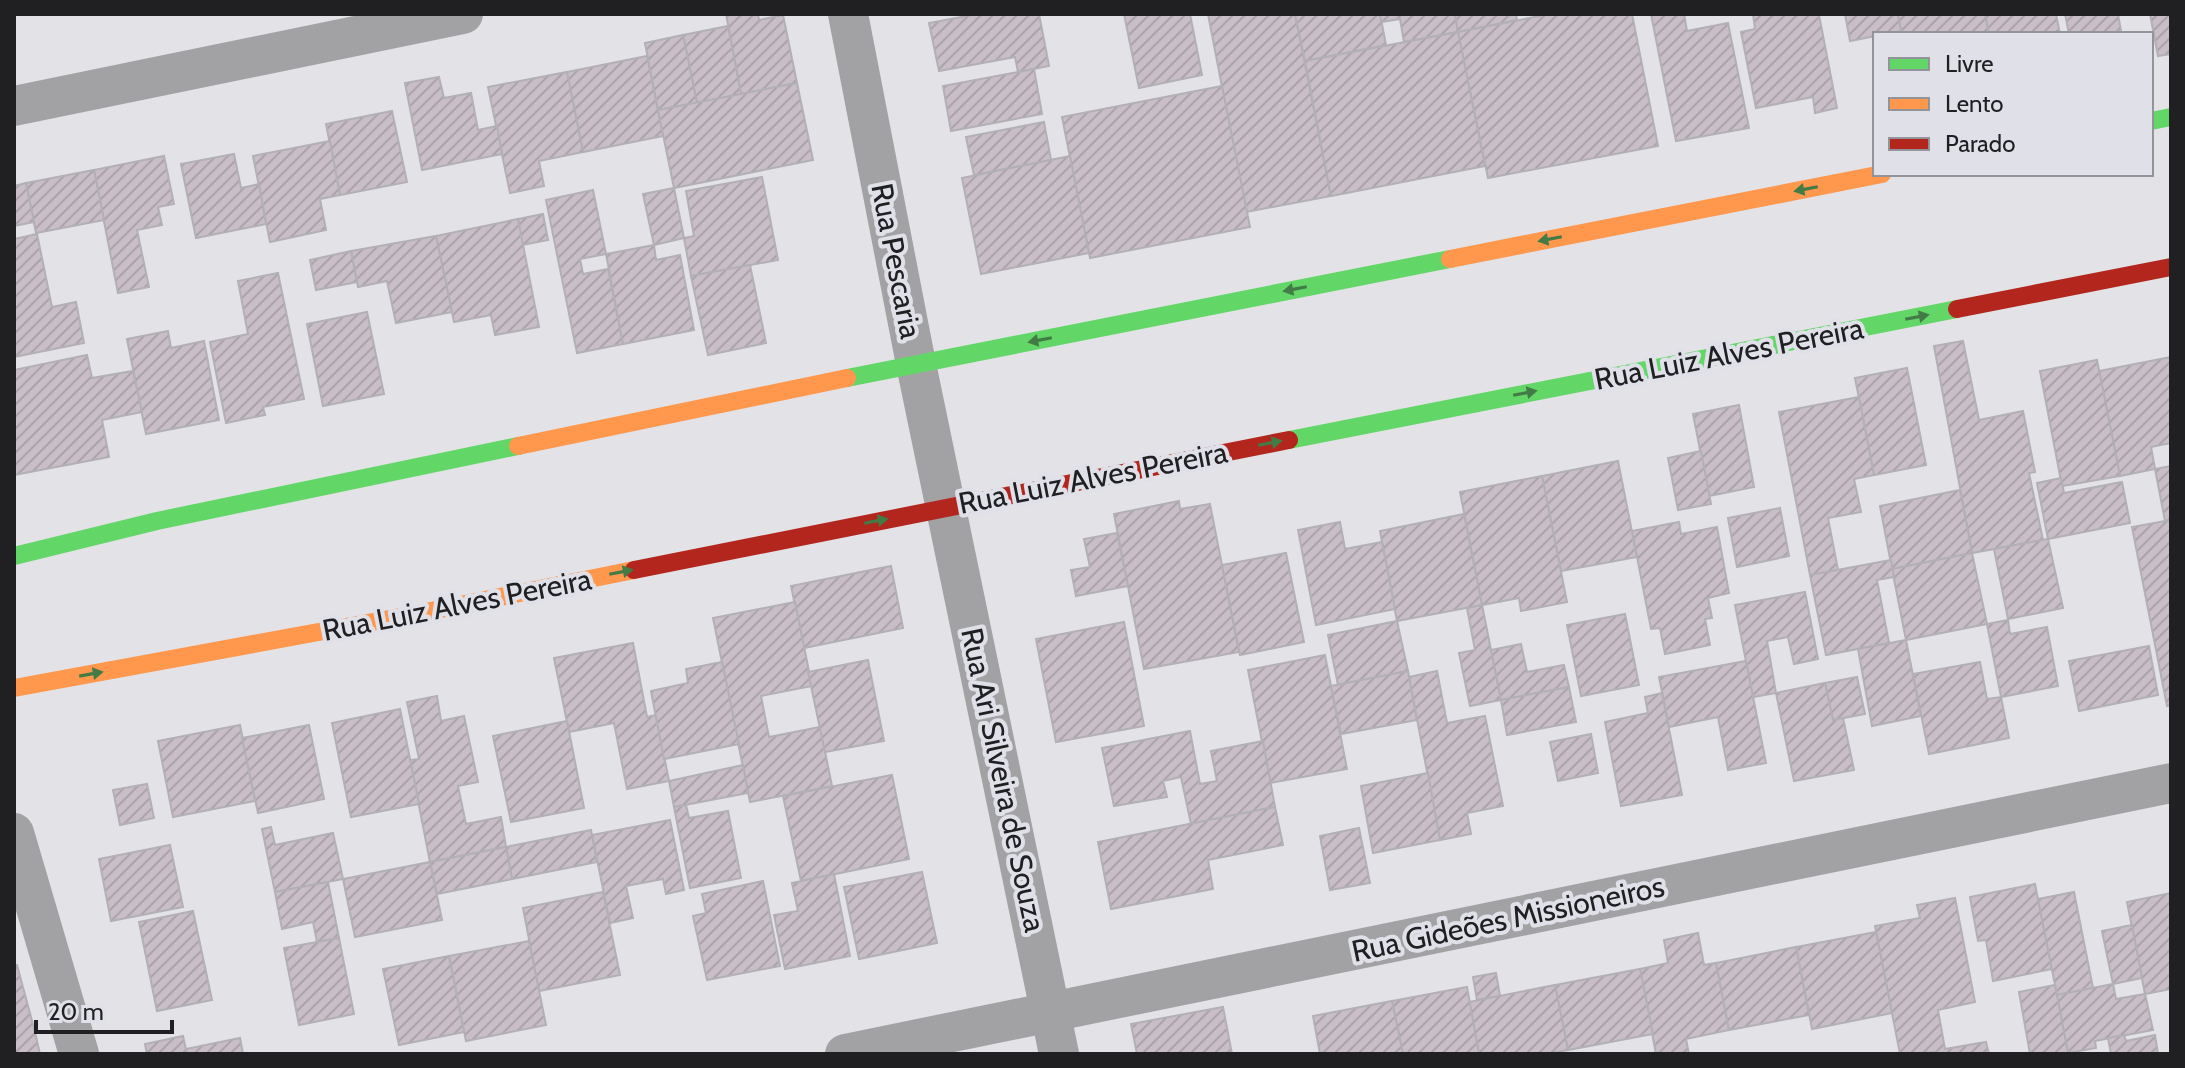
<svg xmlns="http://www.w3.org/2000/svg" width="2185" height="1068" viewBox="0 0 2185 1068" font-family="Cabin,sans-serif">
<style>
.building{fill:url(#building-hatch);stroke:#b2b0b4;stroke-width:2}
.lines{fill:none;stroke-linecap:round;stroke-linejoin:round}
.street{stroke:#a2a2a5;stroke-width:40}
.fast{stroke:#63d668;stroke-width:18}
.slow{stroke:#ff974d;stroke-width:18}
.jam{stroke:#b3261e;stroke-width:18}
.oneway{fill:#427b46}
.labels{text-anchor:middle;stroke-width:8;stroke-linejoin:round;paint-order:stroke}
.street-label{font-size:30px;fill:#202023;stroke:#e0e0e9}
</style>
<defs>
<pattern id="building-hatch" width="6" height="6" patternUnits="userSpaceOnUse" patternTransform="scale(2)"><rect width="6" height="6" fill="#c9bec7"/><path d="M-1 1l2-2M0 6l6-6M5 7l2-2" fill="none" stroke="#aca3ab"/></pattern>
</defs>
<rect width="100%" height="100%" fill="#e2e2e7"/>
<g class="building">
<polygon points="726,14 758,14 759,20 783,15 797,83 741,94"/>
<polygon points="977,14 1039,14 1049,66 1018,72 1015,57 939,71 929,23"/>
<polygon points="1124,14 1190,14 1202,75 1139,88"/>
<polygon points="1208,14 1295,14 1331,196 1246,212"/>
<polygon points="1295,14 1380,14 1386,45 1305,61"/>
<polygon points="1380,14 1455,14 1458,32 1404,42 1400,19 1381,22"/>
<polygon points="1455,14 1516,14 1517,20 1458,32"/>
<polygon points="1550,14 1632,14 1658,146 1488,178 1458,32"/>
<polygon points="1651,14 1684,14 1687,31 1728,23 1749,128 1676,141"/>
<polygon points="1753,14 1827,14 1819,15 1837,108 1815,113 1813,97 1756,108 1741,32 1755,29"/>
<polygon points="1845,14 1898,14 1901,31 1850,41"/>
<polygon points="1898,14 1985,14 1989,34 1902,34"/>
<polygon points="1985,14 2056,14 2060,34 1989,34"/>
<polygon points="2065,14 2118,14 2121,31 2104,34 2069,34"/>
<polygon points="2150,14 2171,14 2171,54 2158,56"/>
<polygon points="728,26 741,94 697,103 683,35"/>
<polygon points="1458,32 1485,166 1331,196 1305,61"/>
<polygon points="683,35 697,103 658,110 645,43"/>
<polygon points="647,56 663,136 583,152 567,72"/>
<polygon points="1034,69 1042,114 951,131 943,86"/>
<polygon points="567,72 583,152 539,161 544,186 510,193 488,87"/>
<polygon points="439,77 444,98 471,93 478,130 497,126 502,154 422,170 405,83"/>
<polygon points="797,83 813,160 674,188 658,110"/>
<polygon points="1222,86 1250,227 1090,258 1062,117"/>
<polygon points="392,111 407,182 340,195 326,124"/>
<polygon points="1044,122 1051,160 974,175 966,137"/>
<polygon points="330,141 340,195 320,199 326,230 270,242 253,156"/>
<polygon points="234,154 241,188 259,184 266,224 196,238 181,164"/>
<polygon points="164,156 174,204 158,207 162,225 137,230 149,287 118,293 94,170"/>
<polygon points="1070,156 1089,253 981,274 962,178"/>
<polygon points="94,170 104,220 36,233 26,183"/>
<polygon points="762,177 778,260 691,276 684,238 694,236 686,191"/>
<polygon points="26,183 34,222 14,226 14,186"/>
<polygon points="674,188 684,238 654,245 643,194"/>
<polygon points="593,190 606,254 580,259 583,274 608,269 623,344 577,353 546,200"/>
<polygon points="543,214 548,240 522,245 518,219"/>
<polygon points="518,219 539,327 495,335 491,315 454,322 436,236"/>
<polygon points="37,234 52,307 76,302 84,343 14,357 14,239"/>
<polygon points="436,236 452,312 396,323 387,281 358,287 351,251"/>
<polygon points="654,245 656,260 680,255 694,330 623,344 606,254"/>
<polygon points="351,251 357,282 316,290 310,260"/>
<polygon points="750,265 766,343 708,355 691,276"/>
<polygon points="278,273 304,399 263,407 265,415 226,423 210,342 248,334 238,281"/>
<polygon points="367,312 384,394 323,406 307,324"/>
<polygon points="168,331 171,348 204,341 219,420 146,434 127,339"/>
<polygon points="1963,341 1979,420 2023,411 2035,472 2029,473 2043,540 1972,553 1934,346"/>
<polygon points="87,355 92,378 133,371 142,412 102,420 109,457 14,475 14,370"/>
<polygon points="2171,357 2171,443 2151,447 2155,469 2120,476 2099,371"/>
<polygon points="2097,360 2120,476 2062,486 2040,371"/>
<polygon points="1907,368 1926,465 1874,475 1855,378"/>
<polygon points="1859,397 1874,475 1854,479 1861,512 1828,518 1838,570 1810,575 1779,412"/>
<polygon points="1739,405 1754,487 1709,496 1693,414"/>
<polygon points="1701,451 1711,504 1678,510 1668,458"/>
<polygon points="1618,461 1637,557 1561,571 1542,476"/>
<polygon points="2171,466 2171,520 2165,521 2155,469"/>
<polygon points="1542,476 1567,602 1521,611 1519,598 1482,605 1460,492"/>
<polygon points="2061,478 2064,493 2122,482 2130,523 2048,539 2037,483"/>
<polygon points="1960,490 1972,553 1892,569 1880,506"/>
<polygon points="1179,501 1180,509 1210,504 1239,652 1144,669 1114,514"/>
<polygon points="1780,508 1789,556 1737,567 1728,518"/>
<polygon points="1464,514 1482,605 1397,621 1380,531"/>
<polygon points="2171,520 2171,705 2167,706 2132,527"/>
<polygon points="1340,522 1345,549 1382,542 1395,609 1316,625 1298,530"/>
<polygon points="1679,522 1681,534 1717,527 1729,593 1708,598 1712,618 1705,619 1710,645 1665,654 1660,628 1651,629 1632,531"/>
<polygon points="1117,533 1128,586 1076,596 1071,570 1090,567 1084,539"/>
<polygon points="2048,539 2063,608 2008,619 1994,549"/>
<polygon points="1286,553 1304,642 1240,655 1222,565"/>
<polygon points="1972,553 1987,624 1906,640 1892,569"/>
<polygon points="1891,560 1894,577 1877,580 1889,643 1826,655 1810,575"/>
<polygon points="891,566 903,628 804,648 791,586"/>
<polygon points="1805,592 1818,659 1794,664 1788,637 1767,641 1776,693 1753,697 1735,605"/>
<polygon points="795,602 812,686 761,696 769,737 820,727 832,786 750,802 713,618"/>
<polygon points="1482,605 1501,700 1470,706 1459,653 1475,650 1467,608"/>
<polygon points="1625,614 1639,685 1581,696 1567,625"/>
<polygon points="2008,620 2010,634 2047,627 2058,686 2001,697 1987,624"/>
<polygon points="1397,621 1408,671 1338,685 1328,635"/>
<polygon points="1124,622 1144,726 1056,742 1036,639"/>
<polygon points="1906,640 1921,716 1872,726 1858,649"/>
<polygon points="633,643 647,717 656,715 669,781 627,789 614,723 569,732 554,658"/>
<polygon points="1521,644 1527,672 1564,665 1569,687 1501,700 1491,650"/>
<polygon points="2149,646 2158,695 2079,711 2069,661"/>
<polygon points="1325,655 1347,769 1270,783 1248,670"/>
<polygon points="868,660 884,741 825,752 808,672"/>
<polygon points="1746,661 1766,763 1728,770 1718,717 1669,727 1659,677"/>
<polygon points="722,662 739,744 664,759 651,691 688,683 686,669"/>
<polygon points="1980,662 1987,699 2001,697 2009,738 1929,754 1913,674"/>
<polygon points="1408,671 1417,720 1341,734 1331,686"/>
<polygon points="1437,671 1447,723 1485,716 1503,806 1467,813 1471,834 1440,840 1409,677"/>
<polygon points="1857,677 1865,714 1833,720 1825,683"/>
<polygon points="1825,683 1833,720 1843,718 1854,770 1794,781 1776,693"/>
<polygon points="1569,687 1576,722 1507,735 1501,700"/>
<polygon points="1662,693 1682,795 1621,806 1605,722 1648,713 1645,697"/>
<polygon points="437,696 441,721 464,716 478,782 458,786 466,824 501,817 506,847 430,862 410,760 419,759 407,702"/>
<polygon points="400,709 419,804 351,817 332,723"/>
<polygon points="567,721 584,808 511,822 493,736"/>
<polygon points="240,725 255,801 173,817 158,741"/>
<polygon points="309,725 324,799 258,813 242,738"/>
<polygon points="1190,731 1200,784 1217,781 1211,751 1263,741 1275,807 1191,824 1181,777 1163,781 1167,797 1114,806 1102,748"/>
<polygon points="1591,734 1598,773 1558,781 1550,742"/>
<polygon points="743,765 748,793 674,807 669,781"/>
<polygon points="1428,773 1440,840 1373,853 1361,786"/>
<polygon points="892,775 909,859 801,881 783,796"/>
<polygon points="147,784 154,818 120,825 113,790"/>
<polygon points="686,805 689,818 728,811 741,878 690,888 674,807"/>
<polygon points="1275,807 1283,845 1208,860 1213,889 1111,909 1098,842"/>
<polygon points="670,820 684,890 666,894 663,879 626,886 633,918 610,923 592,835"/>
<polygon points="271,827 275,845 333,833 343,879 275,892 262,829"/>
<polygon points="1359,828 1370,883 1330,890 1320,836"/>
<polygon points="591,830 597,862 512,879 506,847"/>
<polygon points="170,845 183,907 111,921 99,859"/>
<polygon points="506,847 512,879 437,894 430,862"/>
<polygon points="430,862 442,920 355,937 343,879"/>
<polygon points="922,872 937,943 859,959 844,887"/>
<polygon points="834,874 850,956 785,969 774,915 798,911 792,883"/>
<polygon points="763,881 780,966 707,980 693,916 706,913 702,894"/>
<polygon points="328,882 339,938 317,942 313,922 282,929 275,892"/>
<polygon points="2035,884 2052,969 1993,981 1986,940 1978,941 1970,897"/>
<polygon points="603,892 620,975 539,991 523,908"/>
<polygon points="2074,892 2093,988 2057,995 2038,899"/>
<polygon points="2171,893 2171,989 2145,994 2127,902"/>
<polygon points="1955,898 1975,1002 1938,1010 1945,1049 1986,1042 1989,1054 1936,1054 1936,1052 1900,1054 1875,926 1920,918 1917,905"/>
<polygon points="193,911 212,1000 157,1011 139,922"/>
<polygon points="2132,925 2142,978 2113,984 2102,931"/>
<polygon points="1876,932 1892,1013 1812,1029 1796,947"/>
<polygon points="1698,933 1704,965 1716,963 1729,1030 1686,1039 1689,1054 1656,1054 1640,969 1668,963 1664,940"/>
<polygon points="339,938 354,1014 299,1025 284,948"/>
<polygon points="529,941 546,1025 466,1041 449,956"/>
<polygon points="1796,947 1809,1015 1729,1030 1716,963"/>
<polygon points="449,956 464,1032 399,1045 383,969"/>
<polygon points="17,965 35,1032 40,1054 14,1054 14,966"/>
<polygon points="1640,969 1653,1034 1568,1050 1555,985"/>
<polygon points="1496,973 1500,996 1477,1000 1473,977"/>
<polygon points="2113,984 2116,999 2145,994 2153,1030 2095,1041 2096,1048 2068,1053 2057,995"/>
<polygon points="1555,985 1568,1050 1547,1054 1479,1054 1469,1002"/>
<polygon points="2055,985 2068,1053 2030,1054 2019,992"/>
<polygon points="1467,987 1479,1054 1403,1054 1392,1001"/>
<polygon points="1392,1001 1403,1054 1320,1054 1313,1016"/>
<polygon points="1223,1007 1232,1054 1137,1054 1131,1024"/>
<polygon points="2124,1035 2126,1041 2155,1035 2158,1054 2111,1054 2108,1038"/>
<polygon points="183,1036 187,1054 147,1054 145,1044"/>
<polygon points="240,1038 243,1054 187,1054 186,1049"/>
</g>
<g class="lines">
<g class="street">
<polyline points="848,14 916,364 1059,1054"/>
<polyline points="14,106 463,14"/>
<polyline points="14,833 79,1054"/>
<polyline points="845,1054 2171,783"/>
</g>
<g class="fast">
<polyline points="2151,121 2171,117"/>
<polyline points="847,378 1450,259"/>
<polyline points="1289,440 1957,309"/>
<polyline points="14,556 157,521 518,446"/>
</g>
<g class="slow">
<polyline points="1450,259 1882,174"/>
<polyline points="518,446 847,378"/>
<polyline points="14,688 411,615 634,570"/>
</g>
<g class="jam">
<polyline points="1957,309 2171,267"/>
<polyline points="634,570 1289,440"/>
</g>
</g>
<defs><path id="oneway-solid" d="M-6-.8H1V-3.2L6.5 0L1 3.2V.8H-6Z" transform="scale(2)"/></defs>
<g class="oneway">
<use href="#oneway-solid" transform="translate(1806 189) rotate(169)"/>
<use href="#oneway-solid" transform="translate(1550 239) rotate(169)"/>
<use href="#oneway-solid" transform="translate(1295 289) rotate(169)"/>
<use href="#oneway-solid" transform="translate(1917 317) rotate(-11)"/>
<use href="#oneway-solid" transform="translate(1040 340) rotate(169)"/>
<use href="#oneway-solid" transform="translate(1525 393) rotate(-11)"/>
<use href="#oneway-solid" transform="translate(1270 443) rotate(-11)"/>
<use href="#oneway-solid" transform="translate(876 521) rotate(-11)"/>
<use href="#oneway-solid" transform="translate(621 572) rotate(-11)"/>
<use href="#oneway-solid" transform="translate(91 674) rotate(-10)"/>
</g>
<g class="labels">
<g class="street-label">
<text transform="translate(896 261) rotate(79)" y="10">Rua Pescaria</text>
<text transform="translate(1729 354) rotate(-11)" y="10">Rua Luiz Alves Pereira</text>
<text transform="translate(1093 478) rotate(-11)" y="10">Rua Luiz Alves Pereira</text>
<text transform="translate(457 605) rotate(-11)" y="10">Rua Luiz Alves Pereira</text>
<text transform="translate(1003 780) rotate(78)" y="10">Rua Ari Silveira de Souza</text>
<text transform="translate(1508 919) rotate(-12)" y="10">Rua Gideões Missioneiros</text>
</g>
</g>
<rect width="2185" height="1068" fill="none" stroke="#202023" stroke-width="32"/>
<rect x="1873" y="32" width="280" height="144" fill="#e0e0e9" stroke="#93939a" stroke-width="2"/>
<rect x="1889" y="58" width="40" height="12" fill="#63d668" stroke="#93939a" stroke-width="2"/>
<text x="1945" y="72" font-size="24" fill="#202023">Livre</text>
<rect x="1889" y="98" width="40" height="12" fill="#ff974d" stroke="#93939a" stroke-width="2"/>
<text x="1945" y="112" font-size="24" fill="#202023">Lento</text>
<rect x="1889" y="138" width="40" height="12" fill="#b3261e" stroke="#93939a" stroke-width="2"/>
<text x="1945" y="152" font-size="24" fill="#202023">Parado</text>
<path d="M36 1020v12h136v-12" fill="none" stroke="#202023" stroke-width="4"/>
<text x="48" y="1020" font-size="24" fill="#202023" stroke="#e0e0e9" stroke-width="6" paint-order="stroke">20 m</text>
</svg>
